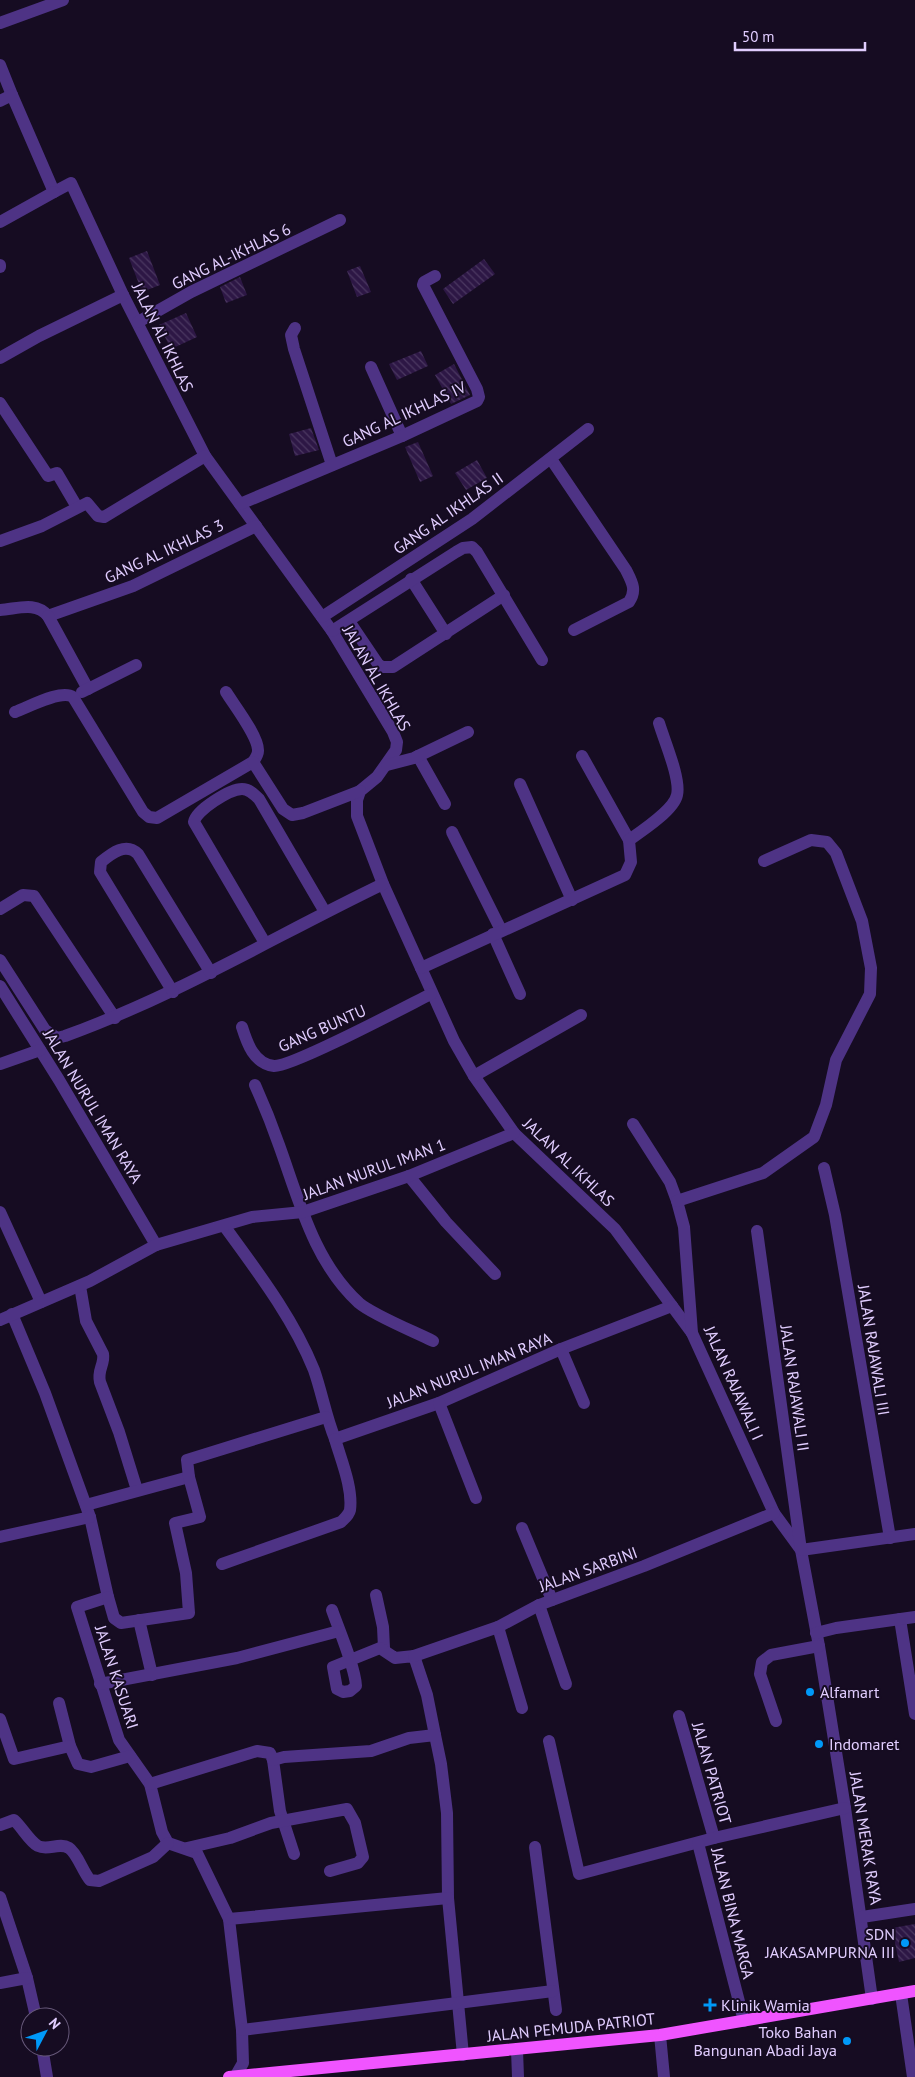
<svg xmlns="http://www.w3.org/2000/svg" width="915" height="2077" viewBox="0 0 915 2077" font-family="'PT Sans',sans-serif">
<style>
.building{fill:url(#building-back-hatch)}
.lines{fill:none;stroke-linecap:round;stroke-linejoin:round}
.minor{stroke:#4e3385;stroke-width:12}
.major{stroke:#f054ff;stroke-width:12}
.poi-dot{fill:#0099f8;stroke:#160c22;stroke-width:2}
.labels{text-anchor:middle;stroke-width:4;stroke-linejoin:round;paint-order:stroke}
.street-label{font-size:16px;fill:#e1cdff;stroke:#160c22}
.poi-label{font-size:16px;fill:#e1cdff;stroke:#160c22;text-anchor:start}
</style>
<defs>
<pattern id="building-back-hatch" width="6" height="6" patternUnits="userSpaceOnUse" patternTransform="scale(1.25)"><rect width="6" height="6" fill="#2d1745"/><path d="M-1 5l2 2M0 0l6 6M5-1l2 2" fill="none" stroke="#4b3861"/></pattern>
</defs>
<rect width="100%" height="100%" fill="#160c22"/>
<g class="building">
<polygon points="147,251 160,285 142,292 129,258"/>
<polygon points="484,259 495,274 453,304 443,289"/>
<polygon points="360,266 371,292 357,297 347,271"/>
<polygon points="240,277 247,295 226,303 220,287"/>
<polygon points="186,313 197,337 171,349 159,325"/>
<polygon points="421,351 428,366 397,380 389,364"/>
<polygon points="454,364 470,395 451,404 435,375"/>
<polygon points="311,428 319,450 295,456 289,434"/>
<polygon points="418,442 433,476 420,482 405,447"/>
<polygon points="477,460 487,478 466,490 455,473"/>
<polygon points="915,1924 915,1958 899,1962 892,1928"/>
</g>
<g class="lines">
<g class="minor">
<polyline points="0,23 63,0"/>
<polyline points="0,65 12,95"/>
<polyline points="0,101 12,95 54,192 71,183 123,295 205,456 332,631 393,732 397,742 396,750 377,777 360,791 357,800 357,816 383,884 454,1041 474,1076 514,1133 615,1229 692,1333"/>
<polyline points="0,222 54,192"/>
<polyline points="0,265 0,267"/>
<polyline points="138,322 191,292 340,220"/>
<polyline points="295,328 291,335 294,349 332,465"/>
<polyline points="0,358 39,336 123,295"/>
<polyline points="371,367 402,436"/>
<polyline points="0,403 48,476 57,473 77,507"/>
<path d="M551 459 626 570C632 582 637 590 629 602L574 630"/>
<polyline points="240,504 402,436 477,401 479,397 477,389 423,285 424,282 435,276"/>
<polyline points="0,541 42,526 87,503 98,516 104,517 205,456"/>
<polyline points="411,579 446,634"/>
<path d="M0 610C17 609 36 601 48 616L133 586 256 526"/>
<polyline points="48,616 88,689"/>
<polyline points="322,617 472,519 588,429"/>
<polyline points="349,621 378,664 382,667 393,667 504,595"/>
<polyline points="332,631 456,552 463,548 472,547 477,552 542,660"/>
<polyline points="82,692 136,665"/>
<path d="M15 712C29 707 61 689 73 697L143 812 149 817 157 818 253 762C255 759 258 755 258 751 259 737 234 705 226 692"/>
<polyline points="418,756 445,804"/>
<polyline points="582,756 629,840"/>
<polyline points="253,762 283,809 292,815 303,813 360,791"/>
<polyline points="387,765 414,758 468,732"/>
<polyline points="520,784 572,900"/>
<polyline points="452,832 501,930"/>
<polyline points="0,909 23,895 34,896 115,1018"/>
<polyline points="493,934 520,994"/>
<path d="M265 943 194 822C196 810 230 789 242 789 249 789 254 794 259 799L325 912"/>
<path d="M0 960 45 1030 57 1038 65 1036C176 996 277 935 383 884"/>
<path d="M421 968 625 875 631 862 629 840C642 831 674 810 677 795 681 779 664 740 659 723"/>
<polyline points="0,986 59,1080 156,1245"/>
<path d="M173 992 100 872 101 862C112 853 126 842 138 854L211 973"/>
<path d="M242 1027C247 1043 254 1064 274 1066 292 1067 407 1006 431 994"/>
<polyline points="0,1064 40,1050"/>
<polyline points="474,1076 581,1015"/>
<path d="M255 1085C264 1105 272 1125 279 1145 299 1200 314 1262 359 1303 373 1315 415 1332 433 1341"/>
<polyline points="633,1124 670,1182 677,1201 684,1227 692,1333 774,1513 801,1550 819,1646 845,1808 872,1999"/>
<polyline points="824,1168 835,1215 890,1538"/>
<polyline points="409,1176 446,1222 495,1274"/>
<polyline points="677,1201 763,1173 814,1137 826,1105 836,1060 870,994 871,968 862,921 836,853 827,842 811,840 764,861"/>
<polyline points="0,1212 41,1302"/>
<path d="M225 1227C257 1271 293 1318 314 1370 322 1393 326 1417 335 1439L439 1403 561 1349 672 1306"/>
<polyline points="757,1231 801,1550 915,1534"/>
<path d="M80 1286 86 1321 103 1354C105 1364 97 1370 100 1382L119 1432 137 1490"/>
<polyline points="12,1314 45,1393 90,1517 108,1597 77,1607 119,1740 150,1784 162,1832 168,1843 197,1853 229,1919 242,2030 243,2063 235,2077"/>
<polyline points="0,1320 90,1281 156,1245 252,1217 303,1212 409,1176 514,1133"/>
<polyline points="561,1349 584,1403"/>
<polyline points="439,1403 476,1498"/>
<polyline points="86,1505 189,1477"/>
<polyline points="522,1528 552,1600"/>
<polyline points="0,1537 90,1517"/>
<path d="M222 1564 341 1522C345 1518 349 1515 350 1510 353 1488 341 1460 335 1439"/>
<polyline points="376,1595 383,1627 384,1648"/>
<polyline points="108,1597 114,1618 121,1623 189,1613 186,1573 175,1523 200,1517 189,1477 187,1460 326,1417"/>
<polyline points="539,1605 566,1684"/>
<path d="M332 1610C339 1630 355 1667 356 1686L350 1691 343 1692 337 1689 333 1667 380 1648 395 1658 414 1656 427 1695 435 1735"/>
<polyline points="900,1619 915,1714"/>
<polyline points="139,1620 152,1675"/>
<polyline points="498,1627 522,1708"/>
<polyline points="816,1633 836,1628 915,1617"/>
<polyline points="414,1656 498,1627 539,1605 644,1566 774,1513"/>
<polyline points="100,1684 237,1658 339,1631"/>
<polyline points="59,1703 70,1746 78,1764 91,1767 130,1756"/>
<polyline points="679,1716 714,1838"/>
<polyline points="0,1719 14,1759 70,1746"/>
<polyline points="776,1721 760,1674 762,1662 771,1655 819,1646"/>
<polyline points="549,1741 579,1874 714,1838 845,1808"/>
<polyline points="273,1760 280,1811 294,1854"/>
<polyline points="150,1784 257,1751 270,1753 273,1760 284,1757 371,1751 409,1738 435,1735 441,1764 447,1813 448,1898 463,2055"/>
<path d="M0 1825 14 1820C22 1827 29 1841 38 1846 48 1851 59 1842 69 1848 77 1853 83 1872 90 1880L99 1881 153 1857 168 1843"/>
<polyline points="698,1843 744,2021"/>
<polyline points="535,1847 556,2010"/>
<polyline points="187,1848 230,1838 271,1823 347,1809 355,1823 363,1857 358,1863 330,1871"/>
<polyline points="0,1897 27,1978 36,2017"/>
<polyline points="862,1917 915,1909"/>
<polyline points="229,1919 448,1898"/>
<polyline points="0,1983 27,1978"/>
<polyline points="901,1994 913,2077"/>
<polyline points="242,2030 553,1991"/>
<polyline points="660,2035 664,2077"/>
<polyline points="42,2047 47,2077"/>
<polyline points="517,2050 518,2077"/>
</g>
<polyline class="major" points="229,2077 660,2035 915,1991"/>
</g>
<g class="poi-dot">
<circle cx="810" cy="1692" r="5"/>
<circle cx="819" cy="1744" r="5"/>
<circle cx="905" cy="1943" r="5"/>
<path d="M707.5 1997.5h5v5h5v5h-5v5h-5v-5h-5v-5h5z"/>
<circle cx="847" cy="2041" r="5"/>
</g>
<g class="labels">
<g class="street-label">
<text transform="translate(231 256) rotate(-26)" y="6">GANG AL-IKHLAS 6</text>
<text transform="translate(163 337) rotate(64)" y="6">JALAN AL IKHLAS</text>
<text transform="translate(404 414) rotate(-25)" y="6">GANG AL IKHLAS IV</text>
<text transform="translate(448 513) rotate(-35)" y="6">GANG AL IKHLAS II</text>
<text transform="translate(164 551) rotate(-25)" y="6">GANG AL IKHLAS 3</text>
<text transform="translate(377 678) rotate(60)" y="6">JALAN AL IKHLAS</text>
<text transform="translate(322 1028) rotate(-24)" y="6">GANG BUNTU</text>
<text transform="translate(93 1106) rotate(59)" y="6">JALAN NURUL IMAN RAYA</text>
<text transform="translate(569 1162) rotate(44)" y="6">JALAN AL IKHLAS</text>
<text transform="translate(374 1169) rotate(-20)" y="6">JALAN NURUL IMAN 1</text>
<text transform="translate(874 1350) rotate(81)" y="6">JALAN RAJAWALI III</text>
<text transform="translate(469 1370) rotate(-22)" y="6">JALAN NURUL IMAN RAYA</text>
<text transform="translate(734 1383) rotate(66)" y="6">JALAN RAJAWALI I</text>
<text transform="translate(795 1388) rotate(82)" y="6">JALAN RAJAWALI II</text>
<text transform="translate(588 1569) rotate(-20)" y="6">JALAN SARBINI</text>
<text transform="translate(117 1677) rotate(72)" y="6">JALAN KASUARI</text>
<text transform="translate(712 1773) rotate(74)" y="6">JALAN PATRIOT</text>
<text transform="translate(866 1838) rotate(81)" y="6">JALAN MERAK RAYA</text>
<text transform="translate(733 1913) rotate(76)" y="6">JALAN BINA MARGA</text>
<text transform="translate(571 2027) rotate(-6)" y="6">JALAN PEMUDA PATRIOT</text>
</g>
<g class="poi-label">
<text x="820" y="1698">Alfamart</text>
<text x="829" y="1750">Indomaret</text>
<text x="895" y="1940" text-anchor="end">SDN<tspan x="895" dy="18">JAKASAMPURNA III</tspan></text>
<text x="721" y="2011">Klinik Wamia</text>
<text x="837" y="2038" text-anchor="end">Toko Bahan<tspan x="837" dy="18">Bangunan Abadi Jaya</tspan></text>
</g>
</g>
<g transform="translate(45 2032) rotate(49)"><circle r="24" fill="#160c22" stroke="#67597a"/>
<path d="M0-4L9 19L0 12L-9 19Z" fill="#0099f8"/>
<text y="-8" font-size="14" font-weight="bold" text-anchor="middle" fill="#e1cdff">N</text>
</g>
<path d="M735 42v8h130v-8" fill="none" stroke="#e1cdff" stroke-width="2.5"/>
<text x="742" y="42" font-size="15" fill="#e1cdff" stroke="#160c22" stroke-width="4" paint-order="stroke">50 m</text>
</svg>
